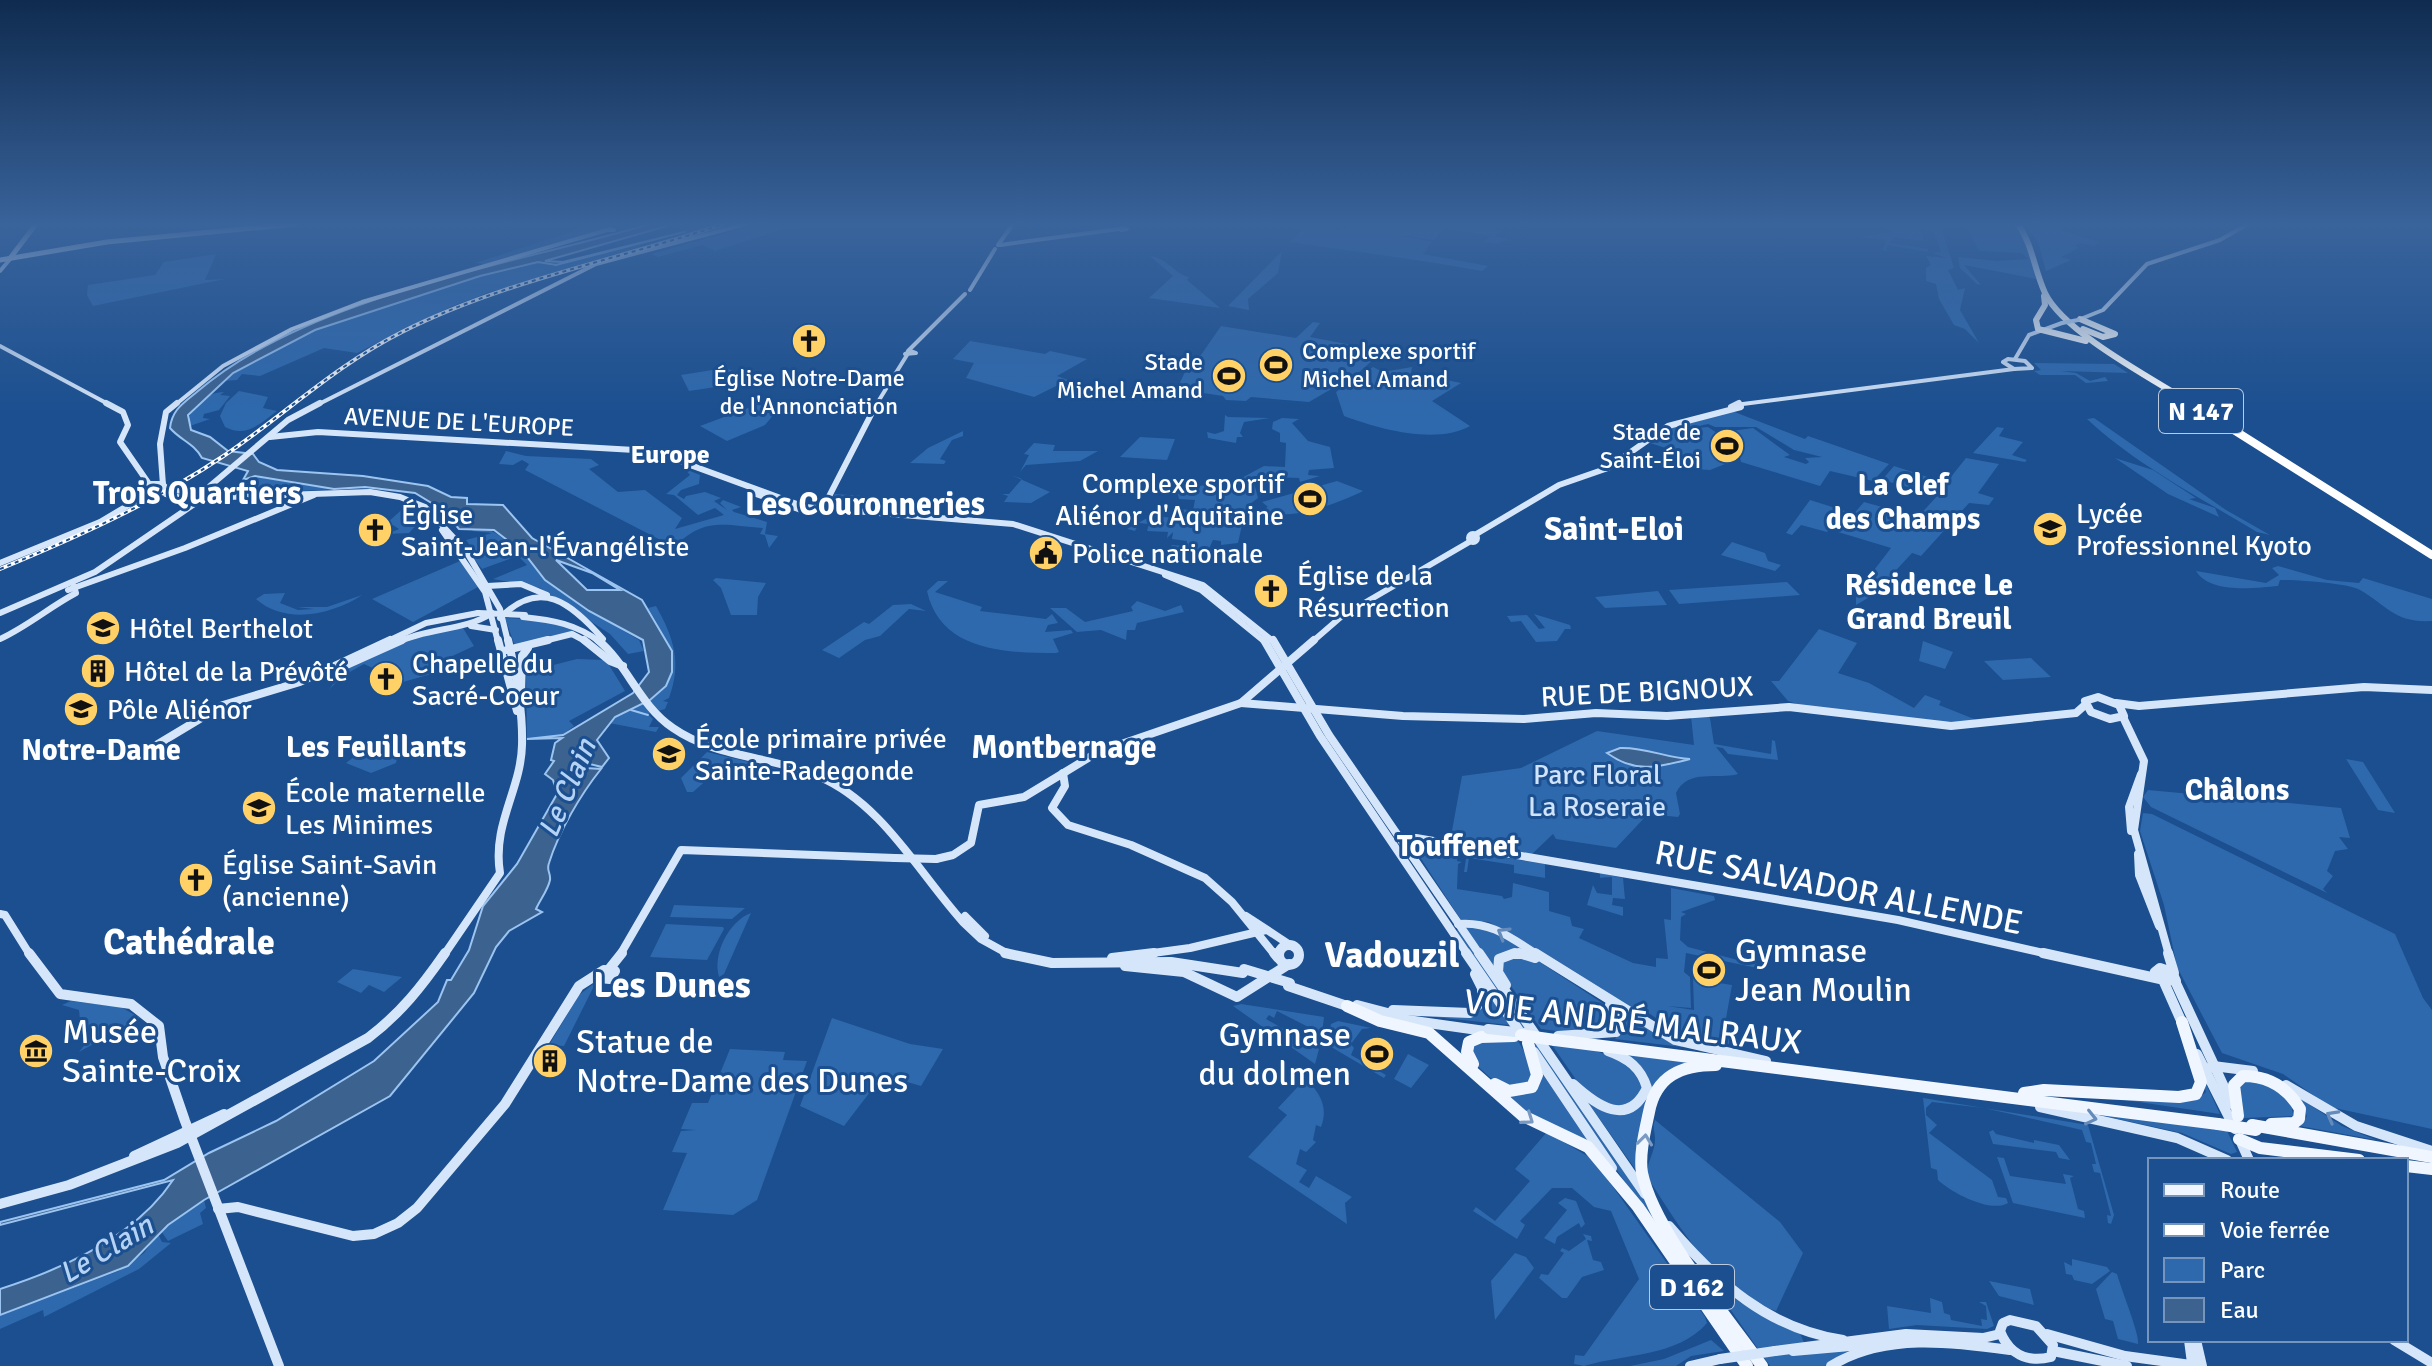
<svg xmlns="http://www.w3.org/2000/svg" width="2432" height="1366" viewBox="0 0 2432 1366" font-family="Signika,sans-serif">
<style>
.green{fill:#2e69ad;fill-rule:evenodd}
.water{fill:#3c6290;stroke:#9cc4f0;stroke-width:2;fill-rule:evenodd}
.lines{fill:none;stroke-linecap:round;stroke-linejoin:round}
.stream{stroke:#9cc4f0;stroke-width:2}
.river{stroke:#3c6290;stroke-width:5}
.secondary-far3{stroke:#d6e6fa;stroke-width:4}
.secondary-far2{stroke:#d6e6fa;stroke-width:6}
.secondary-far1{stroke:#d6e6fa;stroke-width:8}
.secondary{stroke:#d6e6fa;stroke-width:10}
.primary-far1{stroke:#f0f6ff;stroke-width:5}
.primary{stroke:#f0f6ff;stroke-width:12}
.highway-far1{stroke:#fff;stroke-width:6}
.highway{stroke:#fff;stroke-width:8}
.rail-casing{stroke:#fff;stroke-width:4}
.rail{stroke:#1b4f8f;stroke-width:2;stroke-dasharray:4;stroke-linecap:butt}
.secondary-bridge-far3{stroke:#d6e6fa;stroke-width:4}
.secondary-bridge-far2{stroke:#d6e6fa;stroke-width:6}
.secondary-bridge-far1{stroke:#d6e6fa;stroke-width:8}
.secondary-bridge{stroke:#d6e6fa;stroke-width:10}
.primary-bridge{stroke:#f0f6ff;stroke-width:12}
.oneway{stroke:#668bba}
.oneway2{stroke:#7b9ac1}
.labels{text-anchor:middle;stroke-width:6;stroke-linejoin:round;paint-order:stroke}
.far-poi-label{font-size:24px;fill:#fff;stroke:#1b4f8f;text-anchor:end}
.far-street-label{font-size:24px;fill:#fff;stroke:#1b4f8f}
.shield{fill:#1b4f8f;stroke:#bbcadd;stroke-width:2}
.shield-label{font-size:26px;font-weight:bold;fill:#fff}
.far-neighbourhood-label{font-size:26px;font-weight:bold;fill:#fff;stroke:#1b4f8f}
.poi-label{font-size:28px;fill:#fff;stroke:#1b4f8f;text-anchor:start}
.street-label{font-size:28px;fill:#fff;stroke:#1b4f8f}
.park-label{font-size:28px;fill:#cfe3fa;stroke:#1b4f8f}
.neighbourhood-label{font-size:30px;font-weight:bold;fill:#fff;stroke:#1b4f8f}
.water-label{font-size:30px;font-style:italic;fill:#b5d3f5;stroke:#1b4f8f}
.quarter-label{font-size:32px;font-weight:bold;fill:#fff;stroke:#1b4f8f}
.near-street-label{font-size:34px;fill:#fff;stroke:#1b4f8f}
.near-poi-label{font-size:34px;fill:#fff;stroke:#1b4f8f;text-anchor:start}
.near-neighbourhood-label{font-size:36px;font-weight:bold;fill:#fff;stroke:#1b4f8f}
</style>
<rect width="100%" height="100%" fill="#1b4f8f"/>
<g class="green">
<polygon points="596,224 620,224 484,264 475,263"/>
<polygon points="745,224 798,224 715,251 702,245 658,257 651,254 749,227"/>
<path d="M1355 224H1457L1503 231 1495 236 1508 239 1497 244 1484 242 1491 236 1444 228 1434 240 1392 234 1432 242 1423 254 1488 266 1482 271C1417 259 1356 252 1290 242L1306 226 1344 231Z"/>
<polygon points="1940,224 1954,268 1948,270 1958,290 1965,288 1960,310 1979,343 1965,329 1954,325 1939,299 1936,284 1926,281 1926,268 1931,265 1926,256 1947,258 1932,253 1941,252 1934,232 1920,228 1924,241 1894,237 1890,243 1928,249 1928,252 1888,245 1886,250 1891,252 1856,244 1882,250 1887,240 1858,237 1894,232 1885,226"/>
<polygon points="1965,224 2016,224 2024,234 2036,279 1964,265 1981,285 1977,284 1960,268 1958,257 1997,261 2028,259 2022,253 1979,251"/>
<polygon points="2025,224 2067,224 2059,230 2099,242 2094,246 2080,243 2075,246 2079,248 2061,257 2071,260 2046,271 2038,242"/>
<path d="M639 245 644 247 490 292 450 307 357 353 324 348 260 376 242 374 237 380 223 381C315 318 428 288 536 262L553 266Z"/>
<polygon points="1282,251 1278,273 1248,299 1249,310 1228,306"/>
<polygon points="216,254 205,280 225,279 93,306 87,295 88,285 155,275 164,262"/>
<path d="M1150 256C1167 258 1176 275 1189 277L1187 280 1220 308 1149 298 1173 276Z"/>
<polygon points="1313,322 1320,323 1310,337 1383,351 1357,374 1309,402 1251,397 1246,401 1226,400 1223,396 1177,389 1192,357 1201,355 1221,326 1296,338"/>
<polygon points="970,341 1045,354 1050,351 1087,359 1057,376 1068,380 1034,397 966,378 974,363 953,359"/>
<polygon points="2034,363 2114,364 2128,373 2061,371 2076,373 2090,381 2105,377 2108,381 2086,383 2075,375 2040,375 2034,371 2041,370"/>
<path d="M1373 367 1383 372 1412 367 1411 373 1461 383 1432 401 1470 426C1436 445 1379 429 1344 416L1336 392Z"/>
<polygon points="725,368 741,374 722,386 689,391 681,375"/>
<path d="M239 391 268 397 263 408 277 411C260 424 246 438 225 427L220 416 226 403Z"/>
<path d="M224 392 220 395 230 396 219 410 204 414 203 418 210 419 190 426C185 407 207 392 224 392Z"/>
<polygon points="756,405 780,407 765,425 727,441 700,426"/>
<path d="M1732 411 1805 439 1808 436 1889 464 1873 481 1830 471 1820 486 1741 462 1740 458 1710 470 1664 467 1681 453 1647 442 1666 429ZM1708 424 1715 427H1756L1794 450 1822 457 1805 458 1809 462 1806 464 1784 457 1790 455 1753 428 1717 433 1708 427 1686 429Z"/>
<polygon points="1225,415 1228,417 1270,418 1244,422 1240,433 1243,437 1237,437 1236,443 1208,438 1207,432 1215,434 1224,431"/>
<polygon points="1282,418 1299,419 1292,423 1308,441 1330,447 1334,468 1309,470 1308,475 1320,476 1300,482 1299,478 1274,477 1273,484 1254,483 1258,498 1246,507 1238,543 1221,545 1221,541 1213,540 1206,555 1193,556 1186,551 1170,548 1172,545 1185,546 1187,541 1172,539 1173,532 1167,538 1168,532 1147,531 1149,524 1139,523 1135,531 1127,529 1151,516 1176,518 1180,513 1177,509 1193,510 1195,500 1179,499 1177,491 1228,480 1234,482 1264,466 1285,467 1286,443 1280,442 1280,433 1272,429 1273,422"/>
<path d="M2094 418 2226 510 2270 535 2257 532C2199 497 2135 464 2087 419Z"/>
<polygon points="1997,427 2004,428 1999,436 2023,442 2012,455 2027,460 2025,462 1973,453"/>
<polygon points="963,431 963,436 952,440 940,459 946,461 944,464 910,463 928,448"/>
<polygon points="1140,437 1175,439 1167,460 1120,457"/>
<polygon points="1034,443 1055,445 1053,451 1098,451 1080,461 1026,465 1020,472 1029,455 1024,454"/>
<path d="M506 451 526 456 591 459 599 465 589 469 618 492 645 490 682 518 675 529 724 515 715 508 698 515 674 495 666 494 690 475 685 469 700 475 699 484 681 490 677 495 691 503 684 499 686 496 705 492 721 498 714 501 727 510 720 503 723 500 741 507 732 510 734 512 767 522 765 534 778 536 769 548 765 535 760 534 763 528C722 525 705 517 674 547L525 470 529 464 522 460 513 465 499 464Z"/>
<polygon points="1966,458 1999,464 1978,493 1994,498 1989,505 1969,503 1921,556 1912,553 1875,593 1869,591 1873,595 1856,605 1856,597 1864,588 1861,587 1891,548 1838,532 1864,502 1918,517 1938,495 1882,480 1894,466 1946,483"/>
<polygon points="2115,458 2153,470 2196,498 2189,499 2215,508 2219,517 2168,494"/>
<polygon points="1011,475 1050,492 1031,503 1004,502 1008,496 1002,494 1009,494 1022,479"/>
<polygon points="257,477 338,489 238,494"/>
<path d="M1337 481 1363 491C1342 502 1281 525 1263 509L1268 507 1262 502Z"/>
<polygon points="835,494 920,500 917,506 900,505 895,513 828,508"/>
<polygon points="1810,500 1845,511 1827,532 1801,525 1792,535 1786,533"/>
<polygon points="406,506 420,515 421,520 409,533 387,534 399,529 388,522"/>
<path d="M484 520 489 525 481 526C513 539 531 565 556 586 581 608 611 623 639 640L644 651 628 654 610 634 540 588 493 579 527 565 519 557 523 554 482 569 467 550 472 548 466 540 492 533 472 531Z"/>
<polygon points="1732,542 1765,553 1768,561 1781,565 1775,571 1721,555"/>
<polygon points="460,561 478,587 413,622 372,599"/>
<path d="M2278 566 2327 580 2359 583 2363 578 2432 599V621C2394 623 2388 606 2360 590 2348 583 2296 580 2280 580L2278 586C2254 588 2210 594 2196 571L2266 583 2279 575 2272 568Z"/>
<polygon points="716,578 766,583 758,597 757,615 731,615 721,588 713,580"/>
<path d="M938 581H948L935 592 982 607 980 611 1046 619 1052 614 1058 623 1048 625 1045 632 1071 630 1073 633 1053 639 1059 652 1056 653C1005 653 940 651 927 591Z"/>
<polygon points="1787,582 1800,595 1679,604 1669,590"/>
<polygon points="1658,591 1667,605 1605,608 1595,597"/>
<path d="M285 593 280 603 298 610 314 609 297 607H327L362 595C332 615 285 625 256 599L264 594Z"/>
<polygon points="1137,601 1165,611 1181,605 1184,612 1137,623 1135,630 1127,630 1126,640 1101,630 1077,632 1050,608 1066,608 1085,622 1133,611 1131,607"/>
<polygon points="911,604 926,611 909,609 880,636 865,640 839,658 822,650 864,622 869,624 893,605"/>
<path d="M656 606C674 638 682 663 669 698L663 701 668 702 665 709 648 714 653 719 649 727H659L656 732 609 723C619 713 634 708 647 701 687 677 669 642 648 608Z"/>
<polygon points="1534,614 1570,625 1571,629 1565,629 1557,641 1536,642 1521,621 1511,622 1507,616 1527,615 1539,629 1545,628"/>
<polygon points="505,618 552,620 578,630 515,646"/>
<polygon points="445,628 463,628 474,646 433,665 435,673 403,682 364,664 341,677 329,690 335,681 323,676 416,635"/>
<polygon points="1819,629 1857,643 1838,673 1869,683 1914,708 1925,695 1941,701 1939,705 1979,721 1946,723 1803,706 1788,701 1771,681 1779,681"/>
<polygon points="1923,641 1953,652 1945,669 1919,661"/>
<polygon points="2031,658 2051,677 2003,680 1984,661"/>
<polygon points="577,659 606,660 625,691 569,721 574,726 562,735 527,739 526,672"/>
<path d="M1706 715 1710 718 1714 744 1771 754 1772 740 1775 741 1778 760 1728 754 1723 748 1716 747 1738 774C1718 780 1688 768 1676 793L1680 814 1678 817 1648 814 1616 848 1556 839 1553 834 1532 854 1458 842 1451 836 1462 776 1521 768 1597 731 1694 745 1691 716Z"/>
<polygon points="364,749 372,754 398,753 396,763 371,773 346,763"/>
<polygon points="707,752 804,775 717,771 693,792 687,792 681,778"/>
<polygon points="2346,759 2363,762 2395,813 2378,810"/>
<polygon points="2148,790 2341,808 2350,838 2339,837 2348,849 2335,851 2327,871 2333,876 2323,889 2327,893 2151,807 2143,797"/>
<polygon points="2143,813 2152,814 2395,934 2423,998 2432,1010 2432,1129 2330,1107 2283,1074 2222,1053 2177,967 2164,905 2140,831"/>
<polygon points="1428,844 1464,852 1458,854 1457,861 1462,862 1458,864 1457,889 1502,896 1504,899 1512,897 1513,883 1549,892 1549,911 1570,917 1572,926 1584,929 1579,938 1633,963 1656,967 1656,958 1668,959 1664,919 1671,920 1671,888 1714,896 1715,900 1681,912 1686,914 1681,917 1680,940 1688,947 1753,964 1753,960 1747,958 1756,951 1757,968 1686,953 1684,972 1690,977 1691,1008 1667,1006 1694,1010 1693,979 1732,985 1723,1035 1730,1038 1729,1044 1679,1034 1637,1005 1631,1012 1489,922 1461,920 1414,848"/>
<polygon points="1467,852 1545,864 1545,878 1514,873 1514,865 1469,858 1467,872 1464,872"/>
<polygon points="1600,873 1623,878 1625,899 1613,898 1612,905 1623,907 1623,916 1587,905 1593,885 1597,893 1612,895 1612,877 1596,878 1600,878"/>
<polygon points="674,905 745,908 732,919 670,917"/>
<path d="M751 913 724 974 719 977C712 954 729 921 751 913Z"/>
<polygon points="1475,923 1527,950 1493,967 1464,926"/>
<polygon points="666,924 723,927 724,929 707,960 650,957"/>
<polygon points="1459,929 1723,1313 1716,1316 1455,932"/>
<polygon points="1506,956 1535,959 1610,1008 1617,1016 1615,1029 1565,1032 1541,1029 1504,976 1501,969"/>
<polygon points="353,969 402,977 384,992 369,985 361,993 337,982"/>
<polygon points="596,982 564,1046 549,1045 579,995"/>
<polygon points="1486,990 1509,1025 1425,1016 1466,1015"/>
<polygon points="71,1001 121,1007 140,1018 79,1052 94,1033 80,1020 79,1010 62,1005"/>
<polygon points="1241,1004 1324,1017 1322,1034 1277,1011 1274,1018 1269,1015 1266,1019 1319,1049 1315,1064 1233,1006"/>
<polygon points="1620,1011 1682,1045 1682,1047 1615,1039 1624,1025"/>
<polygon points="832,1018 910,1044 943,1049 921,1086 883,1075 844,1126 800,1106"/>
<polygon points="1338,1021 1371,1028 1362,1029 1351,1044 1354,1048 1351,1055 1386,1075 1384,1078 1326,1044 1331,1024"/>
<polygon points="1498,1039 1518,1041 1533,1067 1531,1082 1519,1089 1494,1081 1473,1062 1472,1043"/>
<path d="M1552 1045C1586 1046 1630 1054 1642 1088L1637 1101 1617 1108 1584 1091Z"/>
<polygon points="730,1049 785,1052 783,1060 807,1061 757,1200 733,1215 663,1210 687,1153 672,1152 681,1131 696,1130 681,1129 692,1103 708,1103"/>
<polygon points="1621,1052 1690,1061 1690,1063 1669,1070 1652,1087"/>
<polygon points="1408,1054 1429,1065 1411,1088 1394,1079"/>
<polygon points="2198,1067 2220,1114 2105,1097 2199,1098 2206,1092"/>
<polygon points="1539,1069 1597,1152 1550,1130 1495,1087 1517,1094"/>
<path d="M1306 1078C1319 1093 1329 1106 1321 1127L1316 1125 1313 1140 1316 1142 1306 1152 1300 1149 1296 1164 1307 1170 1299 1182 1309 1188 1316 1176 1352 1197 1345 1203 1347 1224 1248 1157 1287 1115 1278 1108Z"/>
<polygon points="2243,1082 2264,1082 2291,1101 2293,1116 2244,1118 2238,1093"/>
<polygon points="2298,1097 2342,1126 2376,1140 2300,1126 2307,1116"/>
<path d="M1923 1098 2088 1125 2114 1215 2111 1224 2108 1223 2107 1215 2111 1216 2100 1173 2094 1172 2092 1164H2096L2091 1143 2086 1142 2082 1130 1984 1108 1932 1102 1926 1108V1115L1937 1125 1929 1133 1992 1180 1998 1197 2006 1198 2008 1203C1991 1213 1953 1194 1938 1180L1937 1170 1931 1168Z"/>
<path d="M1644 1102 1647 1104 1638 1173 1589 1104C1605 1113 1630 1115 1644 1102Z"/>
<polygon points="2086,1112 2227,1131 2237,1152 2231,1154 2182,1133"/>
<path d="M1655 1120 1780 1222 1803 1253 1776 1311C1717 1291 1680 1228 1648 1178 1645 1163 1655 1154 1655 1139 1655 1131 1652 1128 1655 1120Z"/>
<polygon points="1993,1130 1996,1134 2034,1143 2034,1140 2059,1145 2070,1160 2059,1158 2056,1152 1993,1144 1989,1132"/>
<path d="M1547 1132 1594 1160 1705 1317 1707 1323C1678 1357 1623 1354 1584 1366L1574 1364 1575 1355 1584 1356 1639 1279 1611 1211 1594 1207 1572 1188H1552L1520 1221 1525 1225 1517 1239 1473 1211 1476 1207 1495 1221 1530 1181 1515 1169Z"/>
<polygon points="1997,1157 2004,1158 2010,1176 2066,1184 2063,1174 2074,1176 2070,1178 2078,1209 2084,1211 2085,1218 2013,1203"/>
<polygon points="1565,1198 1576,1201 1585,1224 1581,1228 1579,1223 1557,1237 1555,1244 1544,1238 1567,1210 1558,1203"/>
<polygon points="204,1200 206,1208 200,1213 203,1224 168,1241 161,1231"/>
<polygon points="158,1234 162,1242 171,1243 139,1269 44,1317 43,1310 0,1329 0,1315 119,1271 144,1253"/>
<polygon points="1583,1234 1591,1236 1592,1241 1587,1240 1593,1260 1601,1262 1604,1270 1582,1277 1567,1298 1562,1298 1539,1278 1541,1274 1548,1275 1564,1253 1560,1251 1562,1248 1569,1251 1586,1239"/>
<polygon points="1515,1253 1526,1257 1534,1268 1495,1320 1491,1281"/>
<polygon points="2072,1259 2107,1267 2110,1271 2092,1284 2074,1280 2072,1275 2066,1274 2064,1262 2072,1266"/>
<polygon points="1700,1266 1741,1303 1799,1331 1809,1354 1843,1347 1847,1351 1826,1366 1770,1366"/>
<path d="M2112 1272 2117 1274C2122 1292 2140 1335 2138 1344L2118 1339 2113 1321 2105 1319 2096 1289Z"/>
<polygon points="1989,1281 2030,1289 2034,1305 1999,1296"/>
<polygon points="1930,1298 1942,1302 1944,1313 1950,1315 1951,1320 1982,1326 1981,1319 1987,1320 1986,1306 1979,1302 1986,1302 1994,1326 1987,1329 1917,1325 1889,1329 1887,1306 1931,1313"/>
<polygon points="1711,1340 1724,1351 1691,1356 1676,1366 1630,1366 1664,1359"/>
</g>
<g class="water">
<path d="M650 224H674L545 261 563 262 688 231 556 265 538 262 480 276 315 330 233 373 188 415 191 430 210 437 228 451 253 454 259 462 277 470 363 476 428 486 451 497 467 498V504L503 505 532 538 642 600 672 651V672L666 686 650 700 615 717 597 740 609 758 602 767 590 764 584 768 601 769C581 794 559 831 549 863 546 871 551 872 550 880 548 890 540 900 536 909L542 912 509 931 496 947 474 993 390 1096 204 1200 168 1225 128 1266 0 1315V1289C63 1269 136 1236 173 1180L0 1225V1222L164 1180 209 1153 276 1121 374 1061 438 1002 447 980H451L469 950 483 906 517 864 557 794 553 780 545 774 554 761 551 760 555 743 562 738 527 739 563 735 633 693 649 672 643 640 589 611 545 580 524 553 494 530 459 529 443 510 415 493 365 487 334 489 255 476 243 480 248 471 202 458C194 443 180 440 170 428 172 409 184 403 198 391 309 296 511 265 650 224ZM556 560 592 573 620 590H587Z"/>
<path d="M1620 748C1646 747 1666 758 1690 759 1658 767 1636 774 1607 753Z"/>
</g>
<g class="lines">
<polyline class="stream" points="631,710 648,715"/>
<polyline class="river" points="688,231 734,224"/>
<g class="secondary-far3">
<polygon points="1121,228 1127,229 1121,230"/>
<polygon points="611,229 614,230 607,230"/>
<polyline points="998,245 1013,224"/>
<polyline points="1000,245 1119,229"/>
<polyline points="0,271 11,258"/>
<polyline points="970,290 995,249"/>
<polyline points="2078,320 2103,310 2147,264 2220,240 2248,224"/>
<polyline points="0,346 110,405"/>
<polyline points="908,351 965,294"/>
<polygon points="911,351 916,353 905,354"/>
<polygon points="2008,359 2025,361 2032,368 2014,369 2003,362"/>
<polyline points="2015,359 2029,335 2062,323"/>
<polyline points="175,405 223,366 292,329 362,302 607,230"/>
<polyline points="317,405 596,264 746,224"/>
<polyline points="876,405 907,355"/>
<polyline points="1735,405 2014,369"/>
</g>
<g class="secondary-far2">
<polyline points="106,403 123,412 128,425 120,442 149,484 163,484"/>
<polyline points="1731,407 1739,403"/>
<polyline points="270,437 318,432 652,451 805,507 1013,524 1203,585 1274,642"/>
<polyline points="169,490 163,485 160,444 166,412 177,403"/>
<polyline points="166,494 188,500 221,500"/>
<polyline points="756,494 801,510"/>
<polyline points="821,512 877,403"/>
<polyline points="442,530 485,592 498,642"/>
<circle cx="1473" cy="538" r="4"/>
<polyline points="1473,536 1559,485 1608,468 1668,426 1741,407"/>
<polyline points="0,563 100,522 154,490 201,491 227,497 370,492 400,497 425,507 466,551 500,609 508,642"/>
<polyline points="1165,575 1201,590 1265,642"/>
<polyline points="487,586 521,584 547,595"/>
<polyline points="68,590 185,548 314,495"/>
<polyline points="0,613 95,572 206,496 210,486 288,420 320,403"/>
<path d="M523 617C553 620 576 624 600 642"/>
<path d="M500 618C540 577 571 603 603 639"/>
<polyline points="471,626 496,630"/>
<path d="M0 639C28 626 48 608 76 593L74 586"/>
<polyline points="386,642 426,623 478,613"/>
<path d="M398 642C430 627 465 631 492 613"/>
<polyline points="540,642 572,634 587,642"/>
<polyline points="1312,642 1342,616 1471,541"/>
</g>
<g class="secondary-far1">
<polyline points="498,640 517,711"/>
<polyline points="584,640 610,661 623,666"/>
<path d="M598 640C628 665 639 705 673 728 716 758 771 756 818 776 882 803 918 872 963 922L981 939 1010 955"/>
<polyline points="1264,640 1320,736 1468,955"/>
<polyline points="1273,640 1329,735 1480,955"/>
<polyline points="507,650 548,640"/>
<polyline points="344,666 402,640"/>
<polyline points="521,693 522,656 528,648"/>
<polygon points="2098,697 2119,705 2124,716 2110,719 2091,712 2085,701"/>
<polyline points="1241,703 1403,716 1524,719 1596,713 1667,716 1789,707 1951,726 2076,713 2085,705"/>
<polyline points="2116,703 2139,706 2364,687 2432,690"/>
<polyline points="2123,717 2144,761 2134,830 2169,955"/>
<polyline points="148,750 223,705 300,682 390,640"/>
<polyline points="1063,773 1065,786 1052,808 1068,825 1131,845 1205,878 1232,902 1275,955"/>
<polyline points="2131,831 2129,807 2141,774"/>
<polyline points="1402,840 1416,838 1898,920 2052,955"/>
<polyline points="2138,854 2139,875 2159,926"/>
<polyline points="936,859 953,855 971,843 979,805 1024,797 1098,752 1241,703 1314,640"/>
<polyline points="0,914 5,915 30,955"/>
<polyline points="965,916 985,936"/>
<polyline points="1246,916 1293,947"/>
<path d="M1458 924C1491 921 1511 938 1538 955"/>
<path d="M444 955 500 873C492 824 521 790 522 745 523 711 516 673 508 640"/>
<polyline points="620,955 681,850 895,858"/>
<polyline points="1138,955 1190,948 1266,930"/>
<polyline points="1510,955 1525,955"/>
</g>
<g class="secondary">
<circle cx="1289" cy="955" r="10"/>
<polyline points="29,953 60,994 131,1004 159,1026 163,1057 185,1121 279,1366"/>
<polyline points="1005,953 1052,963 1171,962 1243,973"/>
<polyline points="1274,953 1278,958"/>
<polyline points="1466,953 1522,1035"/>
<polyline points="1479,953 1645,1194"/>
<polyline points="1519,953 1535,958"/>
<polyline points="1535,953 1675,1040 1766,1061"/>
<polyline points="2043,953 2160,979"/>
<polyline points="2168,953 2174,973"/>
<polyline points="1112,958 1154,953"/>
<polyline points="1125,966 1184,972 1237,997 1289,964"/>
<polyline points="610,968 622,953"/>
<polygon points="2160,968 2172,972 2176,981 2159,978 2155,972"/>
<polyline points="2163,980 2183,1025"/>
<polyline points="2175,981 2232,1104"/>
<polyline points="1506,985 1498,972 1499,959 1515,953"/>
<polyline points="1288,986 1350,1007"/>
<polyline points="1357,1005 1399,1016"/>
<polyline points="1393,1010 1470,1013 1482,1001 1482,988 1475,974"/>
<polyline points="1393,1018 1492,1032"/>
<polyline points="1558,1036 1616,1032 1620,1016 1610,1005"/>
<polyline points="1534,1052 1612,1168"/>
<polyline points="2197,1054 2235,1129"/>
<polyline points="2205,1070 2213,1066 2253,1071"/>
<path d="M1573 1084C1597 1106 1628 1128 1647 1088 1641 1068 1628 1058 1608 1051"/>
<polyline points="2286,1085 2356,1126 2432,1151"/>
<polyline points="2040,1107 2177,1138 2227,1160"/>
<polyline points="2240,1140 2249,1160"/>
<polyline points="134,1156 224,1114"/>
<path d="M0 1204 69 1185 177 1143 368 1038C401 1013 422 986 445 953"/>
<polyline points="218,1209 238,1207 353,1236 374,1234 398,1223 417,1208 505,1104 579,986 604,970 615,971 610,979 599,978"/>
<path d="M1669 1226C1718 1283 1767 1328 1843 1340"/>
<path d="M2010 1320 2036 1326 2053 1345 2051 1357C2027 1363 2009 1354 2000 1331L2003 1323Z"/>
<polyline points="2047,1334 2125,1356 2198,1366"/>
<polyline points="2189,1340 2192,1363"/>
<polyline points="2196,1340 2202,1366"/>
<polyline points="2394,1340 2432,1363"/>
<polyline points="1775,1351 1906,1334 1983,1338 2000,1334"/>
<polyline points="1793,1351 1884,1343"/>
<polyline points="2053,1351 2127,1366"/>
<polyline points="1690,1366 1720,1359"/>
<path d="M1831 1366C1883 1333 1952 1342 2010 1350"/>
</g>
<g class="primary-far1">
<polyline points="11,257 36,224"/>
<polyline points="0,260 107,242 296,224"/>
</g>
<g class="primary">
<polyline points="1347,1006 1380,1021 1429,1033 1523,1116 1588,1147 1638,1207 1747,1366"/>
<polyline points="1555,1040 2218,1124"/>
<polyline points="1473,1064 1467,1052 1469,1042 1481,1037 1514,1036"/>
<path d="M1716 1065C1681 1065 1656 1076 1649 1112 1645 1131 1639 1154 1642 1173 1654 1231 1727 1316 1762 1366"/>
<polyline points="1495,1084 1509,1091 1532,1087 1537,1075 1528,1043"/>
<polyline points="2024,1093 2044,1090 2179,1097 2196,1094 2201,1082 2182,1022"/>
<path d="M2238 1116 2234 1085 2243 1076C2268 1076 2287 1087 2300 1109L2299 1119 2294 1123 2271 1124"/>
<polyline points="2252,1125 2432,1157"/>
<polyline points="2239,1139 2260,1148 2359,1160"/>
<polyline points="2406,1166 2432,1169"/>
</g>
<g class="highway-far1">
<path d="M2018 224C2033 246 2034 269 2045 293 2064 333 2155 380 2194 405"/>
<polyline points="2044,296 2045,305 2036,320 2038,329 2086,341"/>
<polyline points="2080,319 2115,334 2103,337 2083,329"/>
</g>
<polyline class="highway" points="2191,403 2432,555"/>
<g class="rail-casing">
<path id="rail" d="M0 569C77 537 153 503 222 457 283 416 336 365 402 332 503 281 617 260 724 224"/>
</g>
<use href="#rail" class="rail"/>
<polyline class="secondary-bridge-far3" points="2062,323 2078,320"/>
<polyline class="secondary-bridge-far2" points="478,613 525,615"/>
<polyline class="secondary-bridge-far1" points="895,858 936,859"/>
<g class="secondary-bridge">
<polyline points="1244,969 1290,983"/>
<polyline points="1488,1029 1524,1033"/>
<polyline points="1720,1359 1775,1351"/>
</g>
<g class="primary-bridge">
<polyline points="1521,1035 1555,1040"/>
<polyline points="2218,1124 2256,1130"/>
</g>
</g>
<defs><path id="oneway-chevron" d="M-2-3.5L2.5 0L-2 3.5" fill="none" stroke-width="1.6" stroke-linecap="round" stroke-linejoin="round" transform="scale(2)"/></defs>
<g class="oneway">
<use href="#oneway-chevron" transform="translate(1503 933) rotate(-149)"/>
<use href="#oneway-chevron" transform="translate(2332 1116) rotate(-151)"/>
<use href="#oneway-chevron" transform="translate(2091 1118) rotate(13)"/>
</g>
<g class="oneway2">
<use href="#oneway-chevron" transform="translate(1528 1119) rotate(35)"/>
<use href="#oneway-chevron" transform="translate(1645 1140) rotate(-83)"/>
</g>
<linearGradient id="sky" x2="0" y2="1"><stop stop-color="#0f2b4f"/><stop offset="0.54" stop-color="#39639b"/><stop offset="1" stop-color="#39639b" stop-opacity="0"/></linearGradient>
<rect width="2432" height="415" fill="url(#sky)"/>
<defs>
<g id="church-disc" transform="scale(1.8)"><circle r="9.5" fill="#ffd166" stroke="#1b4f8f"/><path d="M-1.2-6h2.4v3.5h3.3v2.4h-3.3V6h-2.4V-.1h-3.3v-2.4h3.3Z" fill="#111"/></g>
<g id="stadium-disc" transform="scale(1.8)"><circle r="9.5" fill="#ffd166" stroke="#1b4f8f"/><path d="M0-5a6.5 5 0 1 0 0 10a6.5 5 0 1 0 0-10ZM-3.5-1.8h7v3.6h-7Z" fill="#111"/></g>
<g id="school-disc" transform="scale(1.8)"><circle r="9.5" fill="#ffd166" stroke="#1b4f8f"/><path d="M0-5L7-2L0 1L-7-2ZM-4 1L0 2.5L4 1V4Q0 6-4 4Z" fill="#111"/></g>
<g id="civic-disc" transform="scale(1.8)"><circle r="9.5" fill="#ffd166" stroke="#1b4f8f"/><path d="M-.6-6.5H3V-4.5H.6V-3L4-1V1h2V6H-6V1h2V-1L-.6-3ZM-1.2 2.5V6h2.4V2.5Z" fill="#111"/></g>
<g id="university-disc" transform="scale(1.8)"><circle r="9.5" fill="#ffd166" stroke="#1b4f8f"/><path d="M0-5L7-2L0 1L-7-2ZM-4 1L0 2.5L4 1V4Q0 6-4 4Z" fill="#111"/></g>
<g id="building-disc" transform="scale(1.8)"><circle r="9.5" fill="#ffd166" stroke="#1b4f8f"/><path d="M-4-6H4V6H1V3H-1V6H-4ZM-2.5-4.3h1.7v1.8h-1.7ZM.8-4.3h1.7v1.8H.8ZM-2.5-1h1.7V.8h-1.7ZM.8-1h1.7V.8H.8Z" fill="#111"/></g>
<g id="museum-disc" transform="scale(1.8)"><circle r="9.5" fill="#ffd166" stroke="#1b4f8f"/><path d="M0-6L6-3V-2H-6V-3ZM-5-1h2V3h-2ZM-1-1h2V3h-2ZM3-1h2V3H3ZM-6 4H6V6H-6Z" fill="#111"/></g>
</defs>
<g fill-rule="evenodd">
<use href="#church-disc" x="809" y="341"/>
<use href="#stadium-disc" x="1276" y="365"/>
<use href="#stadium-disc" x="1229" y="376"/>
<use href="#stadium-disc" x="1727" y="446"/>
<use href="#stadium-disc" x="1310" y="499"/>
<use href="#school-disc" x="2050" y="529"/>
<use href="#church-disc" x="375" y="530"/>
<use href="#civic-disc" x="1046" y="553"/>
<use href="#church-disc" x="1271" y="591"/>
<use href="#university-disc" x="103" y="628"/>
<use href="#building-disc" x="98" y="671"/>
<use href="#church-disc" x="386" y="679"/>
<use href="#university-disc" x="81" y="709"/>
<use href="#school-disc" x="669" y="754"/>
<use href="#school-disc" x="259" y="808"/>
<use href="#church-disc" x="196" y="880"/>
<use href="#stadium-disc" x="1709" y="970"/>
<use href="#museum-disc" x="36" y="1051"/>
<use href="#stadium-disc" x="1377" y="1054"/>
<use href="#building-disc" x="550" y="1061"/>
</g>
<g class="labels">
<g class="far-poi-label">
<text x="1302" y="359" text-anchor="start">Complexe sportif<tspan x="1302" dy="28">Michel Amand</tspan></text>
<text x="1203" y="370">Stade<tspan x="1203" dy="28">Michel Amand</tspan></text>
<text x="809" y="386" text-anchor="middle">Église Notre-Dame<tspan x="809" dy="28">de l'Annonciation</tspan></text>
<text x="1701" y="440">Stade de<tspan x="1701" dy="28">Saint-Éloi</tspan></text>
</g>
<g class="far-street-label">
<text transform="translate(459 422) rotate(3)" y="8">AVENUE DE L'EUROPE</text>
</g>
<g class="shield">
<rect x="2159" y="389" width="84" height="44" rx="6"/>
<rect x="1650" y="1265" width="84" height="44" rx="6"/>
</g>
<g class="shield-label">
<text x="2201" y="420">N 147</text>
<text x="1692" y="1296">D 162</text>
</g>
<g class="far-neighbourhood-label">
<text x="670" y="463">Europe</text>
</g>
<g class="poi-label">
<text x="1284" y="493" text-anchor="end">Complexe sportif<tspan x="1284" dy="32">Aliénor d'Aquitaine</tspan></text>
<text x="2076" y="523">Lycée<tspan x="2076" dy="32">Professionnel Kyoto</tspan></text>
<text x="401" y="524">Église<tspan x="401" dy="32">Saint-Jean-l'Évangéliste</tspan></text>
<text x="1072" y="563">Police nationale</text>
<text x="1297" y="585">Église de la<tspan x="1297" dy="32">Résurrection</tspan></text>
<text x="129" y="638">Hôtel Berthelot</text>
<text x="412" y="673">Chapelle du<tspan x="412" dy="32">Sacré-Coeur</tspan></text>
<text x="124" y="681">Hôtel de la Prévôté</text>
<text x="107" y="719">Pôle Aliénor</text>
<text x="695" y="748">École primaire privée<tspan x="695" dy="32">Sainte-Radegonde</tspan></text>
<text x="285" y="802">École maternelle<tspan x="285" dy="32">Les Minimes</tspan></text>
<text x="222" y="874">Église Saint-Savin<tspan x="222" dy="32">(ancienne)</tspan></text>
</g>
<g class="street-label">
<text transform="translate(1647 691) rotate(-3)" y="10">RUE DE BIGNOUX</text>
</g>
<g class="park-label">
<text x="1597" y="784">Parc Floral<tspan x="1597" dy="32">La Roseraie</tspan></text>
</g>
<g class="neighbourhood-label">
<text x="1903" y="495">La Clef<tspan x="1903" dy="34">des Champs</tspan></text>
<text x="1929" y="595">Résidence Le<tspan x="1929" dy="34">Grand Breuil</tspan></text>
<text x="376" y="757">Les Feuillants</text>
<text x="101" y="760">Notre-Dame</text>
<text x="2237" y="800">Châlons</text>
<text x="1458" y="856">Touffenet</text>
</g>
<g class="water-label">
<text transform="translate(567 788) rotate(-67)" y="10">Le Clain</text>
<text transform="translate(106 1249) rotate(-31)" y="10">Le Clain</text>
</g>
<g class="quarter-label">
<text x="197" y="504">Trois Quartiers</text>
<text x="865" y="515">Les Couronneries</text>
<text x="1614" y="540">Saint-Eloi</text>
<text x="1064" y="758">Montbernage</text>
</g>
<g class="near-street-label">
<text transform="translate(1839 887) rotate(11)" y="12">RUE SALVADOR ALLENDE</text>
<text transform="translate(1633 1021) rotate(7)" y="12">VOIE ANDRÉ MALRAUX</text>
</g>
<g class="near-poi-label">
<text x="1735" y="962">Gymnase<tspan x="1735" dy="39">Jean Moulin</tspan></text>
<text x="62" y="1043">Musée<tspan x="62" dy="39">Sainte-Croix</tspan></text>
<text x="1351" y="1046" text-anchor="end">Gymnase<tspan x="1351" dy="39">du dolmen</tspan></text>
<text x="576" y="1053">Statue de<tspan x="576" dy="39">Notre-Dame des Dunes</tspan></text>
</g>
<g class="near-neighbourhood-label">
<text x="189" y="954">Cathédrale</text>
<text x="1392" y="967">Vadouzil</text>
<text x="672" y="997">Les Dunes</text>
</g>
</g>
<rect x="2148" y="1158" width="260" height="184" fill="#1b4f8f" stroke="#7695bc" stroke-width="2"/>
<rect x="2164" y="1184" width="40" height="12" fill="#f0f6ff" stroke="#7695bc" stroke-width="2"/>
<text x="2220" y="1198" font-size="24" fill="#ffffff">Route</text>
<rect x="2164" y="1224" width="40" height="12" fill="#ffffff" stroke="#7695bc" stroke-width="2"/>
<text x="2220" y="1238" font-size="24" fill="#ffffff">Voie ferrée</text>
<rect x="2164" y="1258" width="40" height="24" fill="#2e69ad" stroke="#7695bc" stroke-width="2"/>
<text x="2220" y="1278" font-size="24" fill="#ffffff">Parc</text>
<rect x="2164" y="1298" width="40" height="24" fill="#3c6290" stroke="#7695bc" stroke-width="2"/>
<text x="2220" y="1318" font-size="24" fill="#ffffff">Eau</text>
</svg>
